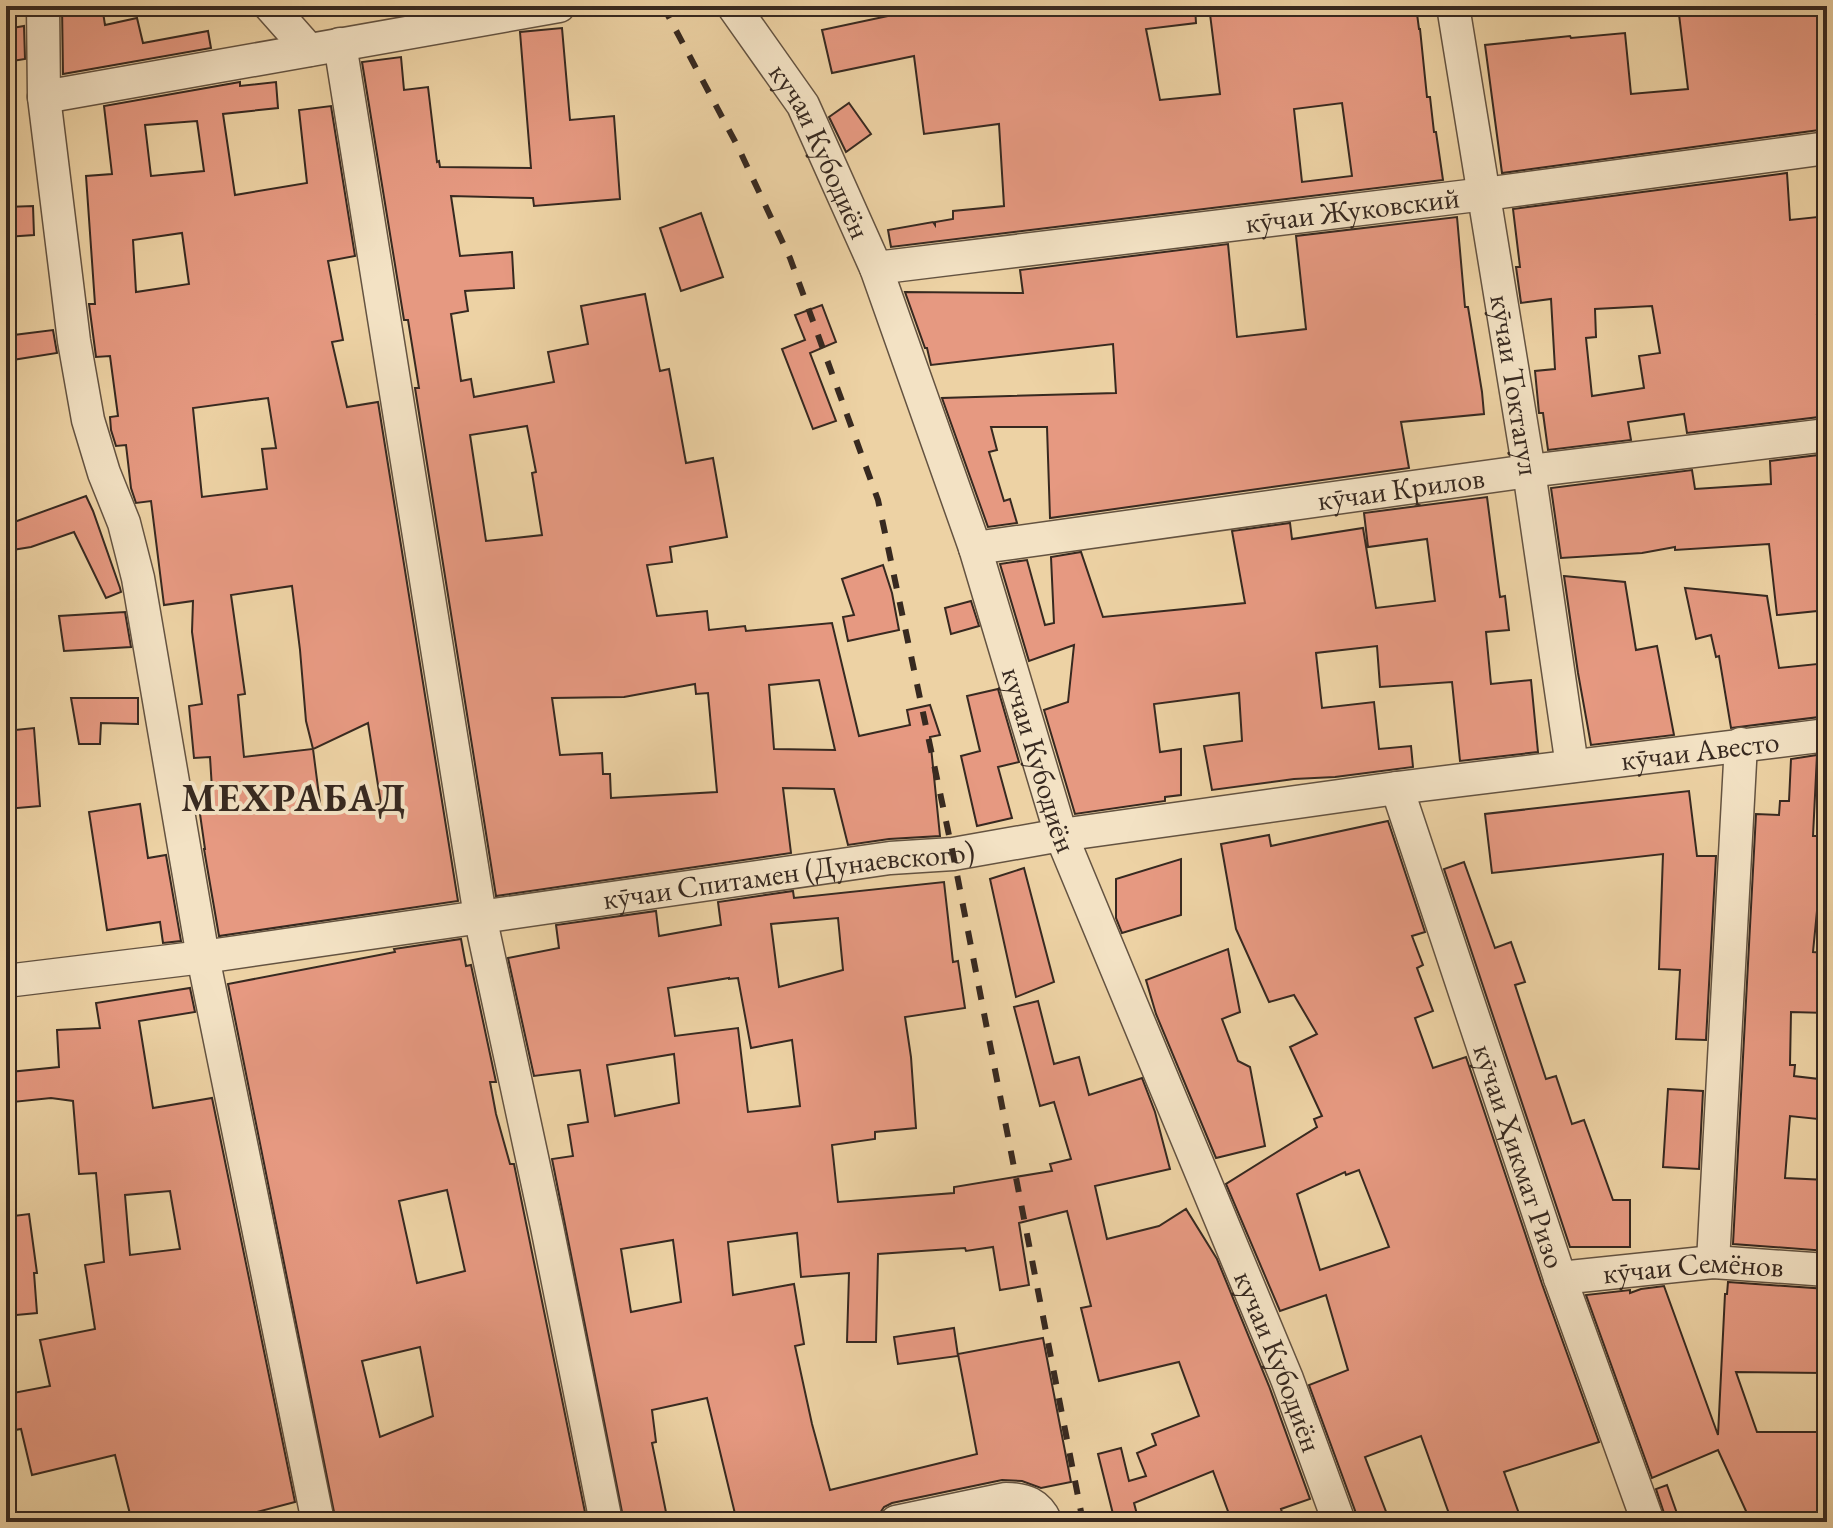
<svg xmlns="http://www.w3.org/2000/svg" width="1833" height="1528" viewBox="0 0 1833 1528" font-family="'EB Garamond',serif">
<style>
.building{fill:#e69981;stroke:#372920;stroke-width:2;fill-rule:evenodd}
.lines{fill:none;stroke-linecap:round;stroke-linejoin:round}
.minor-casing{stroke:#645341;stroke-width:35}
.minor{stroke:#f3e2c4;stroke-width:32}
.rail{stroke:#372920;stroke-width:6;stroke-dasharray:14 14;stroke-linecap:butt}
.labels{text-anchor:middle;stroke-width:8;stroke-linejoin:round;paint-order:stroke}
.street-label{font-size:30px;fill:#372920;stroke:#f3e2c4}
.district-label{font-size:38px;font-weight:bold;letter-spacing:2px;fill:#372920;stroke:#f3e2c4}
</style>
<rect width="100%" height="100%" fill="#edd2a4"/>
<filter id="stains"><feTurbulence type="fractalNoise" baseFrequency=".0025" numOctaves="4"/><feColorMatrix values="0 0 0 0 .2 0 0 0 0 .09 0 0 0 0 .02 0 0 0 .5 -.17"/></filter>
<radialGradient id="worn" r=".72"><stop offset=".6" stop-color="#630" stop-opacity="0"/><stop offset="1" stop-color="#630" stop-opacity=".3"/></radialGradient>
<g class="building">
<polygon points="62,6 102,6 105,25 137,18 143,43 208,31 211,48 63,74"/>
<path d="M958 6H1195L1196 23 1146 29 1160 100 1220 94 1209 6H1416L1419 29H1420L1427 97H1430L1434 132H1436L1443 180 891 247 888 230 933 222 935 225V222L953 219V211L1004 206 999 124 924 134 914 56 832 73 822 30 902 13ZM1342 103 1352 176 1302 182 1294 109Z"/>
<polygon points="1678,6 1820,6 1822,23 1827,22 1827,129 1502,173 1485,45 1570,36 1571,38 1625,33 1631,94 1688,89"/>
<polygon points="24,26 25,59 6,62 6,29"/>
<path d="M562 28 570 120 614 116 620 199 534 206 533 198 451 196 460 256 512 252 514 288 465 291 468 311 451 314 461 381 471 379 474 397 554 382 548 352 588 344 581 306 645 294 660 371 669 369 686 463 713 458 727 537 670 547 672 562 647 565 657 616 707 611 709 630 745 626 746 631 832 623 859 736 910 725 907 710 930 705 940 735 930 737 940 836 889 839 848 845 834 789 783 788 791 853 496 896 415 388H419L408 320H404L362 62 401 57 404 90 428 87 437 162 439 161 440 167 531 168 520 32ZM527 426 536 472 532 473 542 535 486 541 470 435ZM819 680 835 750 774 749 769 685ZM695 684 696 694 708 693 717 792 611 798 610 774H603L602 753 560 755 552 698 624 697Z"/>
<path d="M240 82V86L276 82 278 108 223 114 235 195 307 183 299 110 331 106 355 256 328 261 343 340 332 342 347 407 378 402 458 901 219 936 204 849H205L199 807 213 805 210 757 194 758 189 706 202 704 192 632 193 601 164 605 151 501 136 503 131 488 126 445 116 446 111 430 110 417 118 416 110 356 96 357 89 304H95L86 176 112 174 104 106ZM197 121 204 171 151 176 145 125ZM182 233 189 284 136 292 133 240ZM268 398 276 448 262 449 267 489 202 497 193 408ZM292 586 300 650 306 721 313 749 244 757 238 695 245 694 231 595ZM368 723 381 804 321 811 313 749Z"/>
<polygon points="849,103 871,134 846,152 829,117"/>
<path d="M1787 173 1790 220 1827 216V314L1817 315 1827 376V416L1687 433 1684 414 1628 422 1631 440 1548 450 1543 413H1539L1535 371 1555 369 1551 299 1521 303 1516 267H1520L1513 209ZM1652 306 1660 353 1639 356 1644 388 1592 396 1586 338 1596 337 1595 309Z"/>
<polygon points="33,206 34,235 6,237 6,207"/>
<polygon points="701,213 723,277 681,291 660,228"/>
<polygon points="1457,217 1465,307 1468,307 1482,392 1484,414 1401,422 1409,468 1050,518 1047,427 991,427 997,450 989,452 1004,501 1010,499 1017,523 988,527 942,398 1116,393 1113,344 931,365 927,348 925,348 905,292 1023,293 1020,270 1228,244 1237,337 1306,329 1296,236"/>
<polygon points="822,305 836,342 810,353 836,421 813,429 782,349 805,340 795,315"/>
<polygon points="53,330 57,353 6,361 6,336"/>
<polygon points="1827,454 1827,610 1777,615 1769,544 1675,550 1675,547 1642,553 1561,558 1551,488 1692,470 1695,489 1771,484 1770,461"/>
<polygon points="86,496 93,511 120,588 121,592 106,598 74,532 31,547 6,551 6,525"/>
<polygon points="1487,497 1500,597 1505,596 1509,630 1486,632 1491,684 1531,680 1538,752 1460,761 1452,682 1380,687 1377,646 1316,653 1322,708 1374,702 1379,749 1411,746 1413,767 1335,777 1294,779 1212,790 1204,746 1242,741 1239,693 1154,704 1160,752 1181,749 1181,795 1165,797 1165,801 1075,814 1044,710 1068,702 1074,645 1029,661 1000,564 1027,560 1045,625 1054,623 1051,557 1081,552 1103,617 1245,603 1232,531 1290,523 1292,539 1363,528 1376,608 1435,601 1427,539 1368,547 1364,513"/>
<polygon points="883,565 892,593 899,630 848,641 843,617 854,615 842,579"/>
<polygon points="1564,576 1625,582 1636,650 1657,646 1674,735 1591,745 1578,673"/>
<polygon points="1685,588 1767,596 1779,668 1827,663 1827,716 1731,728 1719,656 1716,657 1711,635 1696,639"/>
<polygon points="971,601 979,626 951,634 945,608"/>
<polygon points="125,612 131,647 64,651 59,616"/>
<polygon points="998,689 1019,762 998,767 1012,818 977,826 961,756 980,751 967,696"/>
<polygon points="71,698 138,698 138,724 101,723 100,744 79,744"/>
<polygon points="34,728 40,806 6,809 6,731"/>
<polygon points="1817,755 1813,836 1827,836 1827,880 1820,880 1813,952 1827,953 1827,1013 1791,1012 1790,1065 1795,1065 1794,1076 1827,1080 1827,1120 1790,1116 1785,1178 1827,1180 1827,1251 1733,1244 1756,814 1779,815 1780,801 1789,801 1791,759"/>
<polygon points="1689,791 1697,856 1716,856 1706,1040 1676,1039 1680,970 1659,969 1663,854 1492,873 1485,814"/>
<polygon points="140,804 148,858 166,855 181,941 163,943 160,922 107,930 89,812"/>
<path d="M1388 821 1425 932 1412 936 1423 965 1417 968 1433 1011 1415 1018 1433 1068 1466 1057 1542 1284 1599 1442 1504 1472 1522 1522H1452L1421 1436 1365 1457 1390 1522H1358L1357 1516 1309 1385 1348 1370 1326 1295 1280 1311 1226 1184 1317 1127 1314 1119 1322 1116 1290 1047 1317 1034 1294 995 1269 1002 1236 929 1221 844 1269 835 1271 846ZM1359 1170 1389 1247 1320 1270 1297 1194 1345 1172 1346 1175Z"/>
<polygon points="1181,859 1181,915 1122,933 1116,918 1116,879"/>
<polygon points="1464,862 1495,948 1511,942 1525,982 1515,985 1546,1079 1556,1076 1572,1124 1584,1120 1613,1200 1630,1200 1630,1247 1570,1247 1444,869"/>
<polygon points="1024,868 1054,982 1016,997 990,879"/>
<path d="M944 882 953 962 958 961 965 1008 905 1017 911 1057 916 1128 875 1132V1139L832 1145 838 1202 954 1193V1187L1052 1171 1050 1164 1071 1159 1054 1102 1040 1106 1014 1007 1038 1001 1054 1064 1079 1057 1089 1095 1142 1078 1155 1112 1170 1169 1095 1186 1107 1239 1159 1226 1186 1209 1217 1259 1269 1386 1310 1499 1281 1509 1285 1522H1232L1213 1471 1134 1503 1139 1522H1115L1098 1454 1121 1448 1129 1481 1146 1476 1137 1453 1156 1445 1152 1434 1199 1416 1179 1362 1099 1381 1081 1308 1091 1306 1067 1211 1019 1223 1029 1285 1000 1290 993 1247 966 1251 965 1248 878 1254 876 1342H847L849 1273 801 1277 797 1233 728 1242 733 1295 794 1284 804 1344 795 1346 812 1424 830 1490 977 1454 958 1354 1043 1338 1071 1482 1041 1488 1022 1481 1002 1480 892 1503 884 1507 880 1513 847 1522H737L707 1398 652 1410 656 1442 652 1443 668 1522H624L552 1159 573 1156 568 1125 588 1122 580 1070 534 1076 508 958 559 948 556 925 656 911 659 936 721 925 718 902 793 891 794 898ZM838 918 843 970 779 987 771 924ZM729 978V979L738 978 751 1048 792 1040 800 1106 748 1112 738 1028 675 1036 668 988ZM674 1054 679 1103 615 1116 607 1065ZM673 1240 681 1302 631 1312 621 1249Z"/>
<path d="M461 939 466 966 471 965 496 1082H490L496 1114 510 1164H514L587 1522H336L228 984 395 952 394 949ZM447 1190 465 1271 417 1283 399 1201ZM420 1347 433 1416 380 1437 362 1361Z"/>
<polygon points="1228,949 1240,1012 1222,1019 1238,1061 1250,1067 1265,1146 1216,1158 1156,1014 1146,980"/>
<path d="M190 988 195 1012 139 1021 153 1108 212 1098 295 1502 219 1522H132L115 1455 32 1475 21 1429 15 1430 8 1394 50 1386 40 1340 95 1329 85 1265 104 1262 96 1173 79 1174 73 1101 51 1098 13 1102 10 1072 59 1067 57 1030 100 1028 96 1003ZM170 1191 180 1249 130 1255 125 1195Z"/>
<polygon points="1668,1089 1703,1091 1699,1169 1663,1167"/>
<polygon points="29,1214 37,1273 34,1273 37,1313 6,1316 6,1217"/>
<polygon points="1728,1282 1827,1289 1827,1356 1824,1356 1823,1373 1736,1372 1757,1432 1820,1432 1819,1515 1811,1515 1810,1522 1751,1522 1718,1450 1652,1478 1586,1295 1630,1290 1630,1293 1641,1289 1664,1286 1718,1435 1725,1294 1727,1294"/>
<polygon points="954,1328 958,1356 898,1364 894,1337"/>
<polygon points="1667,1485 1680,1522 1667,1522 1656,1489"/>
</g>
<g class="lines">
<g class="minor-casing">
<g id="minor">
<polyline points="43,6 44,97 559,6"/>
<polyline points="270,6 309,50"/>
<path id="s1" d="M733 6 803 105 876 268 975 548 1061 835 1287 1379 1339 1522"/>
<path id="s2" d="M1453 6 1529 471 1572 766"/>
<polyline points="340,44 480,916 547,1227 606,1522"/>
<polyline points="44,97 74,341 88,420 104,473 124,523 138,578 203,957 318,1522"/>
<path id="s3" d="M876 268 1485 194 1827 148"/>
<path id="s4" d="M975 548 1529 471 1827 435"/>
<path id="s5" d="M1397 788 1560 1278 1648 1522"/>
<path id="s6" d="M6 981 203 957 890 858 953 854 1061 835 1397 788 1827 735"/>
<polyline points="1713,1262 1741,744"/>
<path id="s7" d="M1560 1278 1713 1262 1827 1270"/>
<path d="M896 1522 1006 1499C1025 1499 1038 1504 1046 1522"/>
</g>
</g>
<use href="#minor" class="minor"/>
<polyline class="rail" points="663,6 738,147 790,258 878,500 953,854 1083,1522"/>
</g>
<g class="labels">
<g class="street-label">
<text dy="10" stroke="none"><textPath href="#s1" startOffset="170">кучаи Кубодиён</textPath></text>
<text dy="10" stroke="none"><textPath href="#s3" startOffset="480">кӯчаи Жуковский</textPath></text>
<text dy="10" stroke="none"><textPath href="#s2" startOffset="384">кӯчаи Токтагул</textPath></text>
<text dy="10" stroke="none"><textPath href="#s4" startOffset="430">кӯчаи Крилов</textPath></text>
<text dy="10" stroke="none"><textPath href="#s6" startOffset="1710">кӯчаи Авесто</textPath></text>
<text dy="10" stroke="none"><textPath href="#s1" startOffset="818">кучаи Кубодиён</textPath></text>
<text dy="10" stroke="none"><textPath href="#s6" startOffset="790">кӯчаи Спитамен (Дунаевского)</textPath></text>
<text dy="10" stroke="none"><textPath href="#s5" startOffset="388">кӯчаи Ҳикмат Ризо</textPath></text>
<text dy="10" stroke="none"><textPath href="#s7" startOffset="134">кӯчаи Семёнов</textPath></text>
<text dy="10" stroke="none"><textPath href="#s1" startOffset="1466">кучаи Кубодиён</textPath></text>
</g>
<g class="district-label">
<text x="294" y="811">МЕХРАБАД</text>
</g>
</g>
<rect width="1833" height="1528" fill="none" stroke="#edd2a4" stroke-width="32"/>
<rect x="8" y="8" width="1817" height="1512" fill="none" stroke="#372920" stroke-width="4"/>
<rect x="16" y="16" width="1801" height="1496" fill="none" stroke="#372920" stroke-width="2"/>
<rect width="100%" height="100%" filter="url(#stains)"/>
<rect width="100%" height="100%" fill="url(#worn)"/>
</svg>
